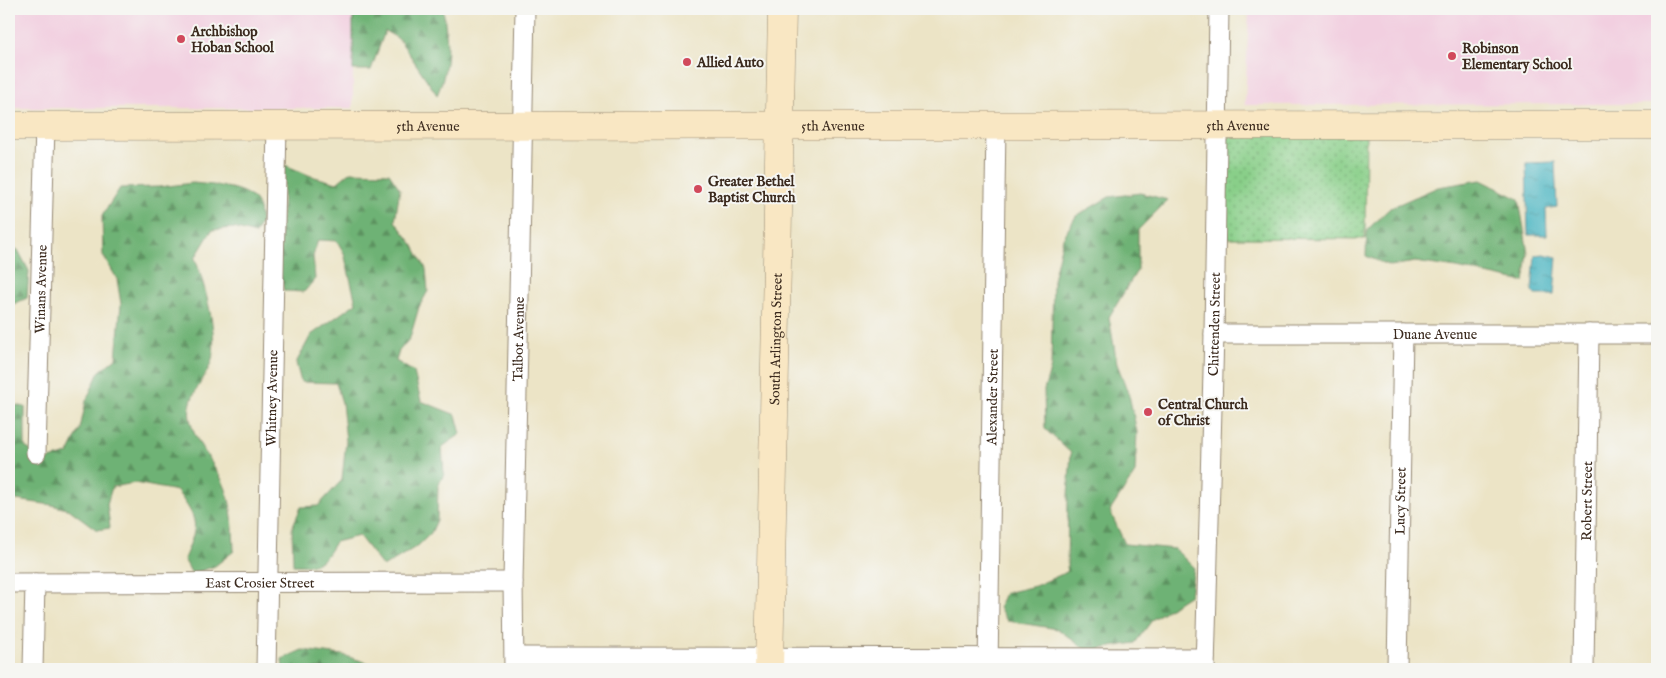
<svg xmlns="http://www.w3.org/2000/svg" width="1666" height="678" viewBox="0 0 1666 678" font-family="'IM FELL English',serif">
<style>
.built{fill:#f2cfe0}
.grass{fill:url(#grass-dots);stroke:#627c54}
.forest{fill:url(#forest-firs);stroke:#546e4a}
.water{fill:url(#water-ripples);stroke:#406f70}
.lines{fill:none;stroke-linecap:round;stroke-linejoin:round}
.street-casing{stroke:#948772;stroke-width:21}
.secondary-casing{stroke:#948772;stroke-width:29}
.street{stroke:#fff;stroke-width:19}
.secondary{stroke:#f9e7c3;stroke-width:28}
.poi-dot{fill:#d1495b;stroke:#f6f6f2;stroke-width:2}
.labels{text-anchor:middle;stroke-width:4;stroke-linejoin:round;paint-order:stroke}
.poi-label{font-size:14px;font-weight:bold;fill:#3b2a1e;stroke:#f6f6f2;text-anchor:start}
.street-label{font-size:14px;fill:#3b2a1e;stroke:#f6f6f2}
</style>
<defs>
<pattern id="grass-dots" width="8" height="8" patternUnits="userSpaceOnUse" patternTransform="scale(1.25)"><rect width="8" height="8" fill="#89cf89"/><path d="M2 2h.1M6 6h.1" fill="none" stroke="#71a86f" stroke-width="1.8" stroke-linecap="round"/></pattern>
<pattern id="forest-firs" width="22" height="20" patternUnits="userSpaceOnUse" patternTransform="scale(1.25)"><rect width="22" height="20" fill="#6eb275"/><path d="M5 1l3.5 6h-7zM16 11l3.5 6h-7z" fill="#5c915f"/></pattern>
<pattern id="water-ripples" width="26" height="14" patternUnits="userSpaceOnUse" patternTransform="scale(1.25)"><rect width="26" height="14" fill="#46b4c1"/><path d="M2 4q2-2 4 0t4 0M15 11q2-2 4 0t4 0" fill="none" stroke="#3c939c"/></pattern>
</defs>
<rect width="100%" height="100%" fill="#f6f6f2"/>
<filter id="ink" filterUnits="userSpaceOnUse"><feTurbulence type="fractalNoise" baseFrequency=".02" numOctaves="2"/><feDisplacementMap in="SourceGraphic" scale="10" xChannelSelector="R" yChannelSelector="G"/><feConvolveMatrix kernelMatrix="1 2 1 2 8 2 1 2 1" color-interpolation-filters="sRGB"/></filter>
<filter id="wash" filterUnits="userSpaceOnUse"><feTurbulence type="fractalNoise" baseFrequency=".0096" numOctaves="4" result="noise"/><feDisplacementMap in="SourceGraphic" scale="20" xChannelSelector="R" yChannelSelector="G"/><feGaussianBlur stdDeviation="1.12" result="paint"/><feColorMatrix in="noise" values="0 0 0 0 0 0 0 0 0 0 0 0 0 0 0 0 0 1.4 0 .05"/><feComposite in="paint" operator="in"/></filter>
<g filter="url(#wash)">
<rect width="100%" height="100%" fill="#ece4c6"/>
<g class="built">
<rect x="9" y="9" width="344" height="99"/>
<polygon points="1249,9 1657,9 1657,104 1245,105"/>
</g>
<polygon class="grass" points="1366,132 1365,239 1227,238 1225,133"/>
<g class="forest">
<path d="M353 9H443C448 40 450 66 437 95L399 39 385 31 371 70H353Z"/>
<path d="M285 165 311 176 337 183 350 172 389 173 400 189 395 221 414 246 426 269 428 291 419 307 410 338 399 351 396 361 414 372 421 401 456 415 461 434 442 447 444 474 438 486 437 520 431 533 419 545 383 567 359 536 335 542C322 564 319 566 293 565L292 528 301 507 318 506 342 480 346 441 342 403 336 383 301 382 296 363 311 335 356 303 344 253 337 241 318 240 313 256 315 279 304 292 284 291 278 269Z"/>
<polygon points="1481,180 1519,199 1528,254 1524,282 1457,268 1415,262 1390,266 1366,256 1367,230 1390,208 1438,187"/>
<path d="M193 183C211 185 251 186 258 206 260 211 260 217 261 222L255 234 234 228 212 230 195 258C204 284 220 336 211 363 204 382 186 397 190 419 194 442 212 460 222 480 233 502 233 527 234 551L215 566 192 574 184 559C199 523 199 522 177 491L135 483 112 487 107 504 110 528 97 530 70 510 52 505 9 499V404L25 407V447L46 460 68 454 80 429 86 401 99 372 116 358 121 304 117 279 103 255 102 216 120 188 159 187Z"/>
<polygon points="1140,193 1168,200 1138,230 1138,269 1109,317 1117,364 1129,395 1137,432 1135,473 1110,511 1125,544 1175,549 1194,568 1190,595 1153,619 1135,643 1087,651 1058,629 1007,621 999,607 1005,593 1035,586 1067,572 1068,496 1071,453 1045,429 1044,390 1051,367 1053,280 1063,238 1076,216 1109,197"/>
<polygon points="9,246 18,250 29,271 27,298 9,306"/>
<polygon points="302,650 342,655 388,669 283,669 282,659"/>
</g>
<g class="water">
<polygon points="1555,162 1557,207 1546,209 1547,235 1528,235 1526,163"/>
<polygon points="1544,254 1557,257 1554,295 1535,295 1532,291 1535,255"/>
</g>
</g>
<g filter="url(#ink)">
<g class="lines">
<g class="street-casing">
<g id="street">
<path id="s1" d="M1214 334H1657"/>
<path id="s2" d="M36 453 45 126"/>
<path id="s3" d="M9 583 513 582"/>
<polyline points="515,657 1205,658"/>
<polyline points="33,669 35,583"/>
<path id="s4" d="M266 669 277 125"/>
<path id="s5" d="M514 669 513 582 525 9"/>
<path id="s6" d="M988 669 996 125"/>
<path id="s7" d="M1205 669 1214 334 1219 9"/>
<path id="s8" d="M1397 669 1403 334"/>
<path id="s9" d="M1584 669 1589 334"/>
</g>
</g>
<g class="secondary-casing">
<g id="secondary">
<path id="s10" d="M9 126 1657 125"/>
<path id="s11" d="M769 669 782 9"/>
</g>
</g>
<use href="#street" class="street"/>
<use href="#secondary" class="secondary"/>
</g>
</g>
<g class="poi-dot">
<circle cx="181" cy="39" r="5"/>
<circle cx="1452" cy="56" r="5"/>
<circle cx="687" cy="62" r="5"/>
<circle cx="698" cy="189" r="5"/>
<circle cx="1148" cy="412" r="5"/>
</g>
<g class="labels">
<g class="poi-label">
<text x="191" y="36">Archbishop<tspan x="191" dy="16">Hoban School</tspan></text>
<text x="1462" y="53">Robinson<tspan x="1462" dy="16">Elementary School</tspan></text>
<text x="697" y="67">Allied Auto</text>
<text x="708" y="186">Greater Bethel<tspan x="708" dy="16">Baptist Church</tspan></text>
<text x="1158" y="409">Central Church<tspan x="1158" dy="16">of Christ</tspan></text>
</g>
<g class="street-label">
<text dy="5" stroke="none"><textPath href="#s10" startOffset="419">5th Avenue</textPath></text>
<text dy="5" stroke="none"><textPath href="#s10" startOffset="824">5th Avenue</textPath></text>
<text dy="5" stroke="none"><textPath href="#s10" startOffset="1229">5th Avenue</textPath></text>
<text dy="5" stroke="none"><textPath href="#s2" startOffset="164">Winans Avenue</textPath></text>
<text dy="5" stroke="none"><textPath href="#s7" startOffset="345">Chittenden Street</textPath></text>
<text dy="5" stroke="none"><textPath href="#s1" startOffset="221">Duane Avenue</textPath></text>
<text dy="5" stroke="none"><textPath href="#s5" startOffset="330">Talbot Avenue</textPath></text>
<text dy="5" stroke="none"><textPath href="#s11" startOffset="330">South Arlington Street</textPath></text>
<text dy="5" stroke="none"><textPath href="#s4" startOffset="271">Whitney Avenue</textPath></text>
<text dy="5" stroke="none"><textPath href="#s6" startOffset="272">Alexander Street</textPath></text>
<text dy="5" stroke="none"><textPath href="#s8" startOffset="168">Lucy Street</textPath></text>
<text dy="5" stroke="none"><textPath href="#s9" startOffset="168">Robert Street</textPath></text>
<text dy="5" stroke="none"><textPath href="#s3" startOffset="251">East Crosier Street</textPath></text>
</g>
</g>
<rect width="1666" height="678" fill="none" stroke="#f6f6f2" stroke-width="30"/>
</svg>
